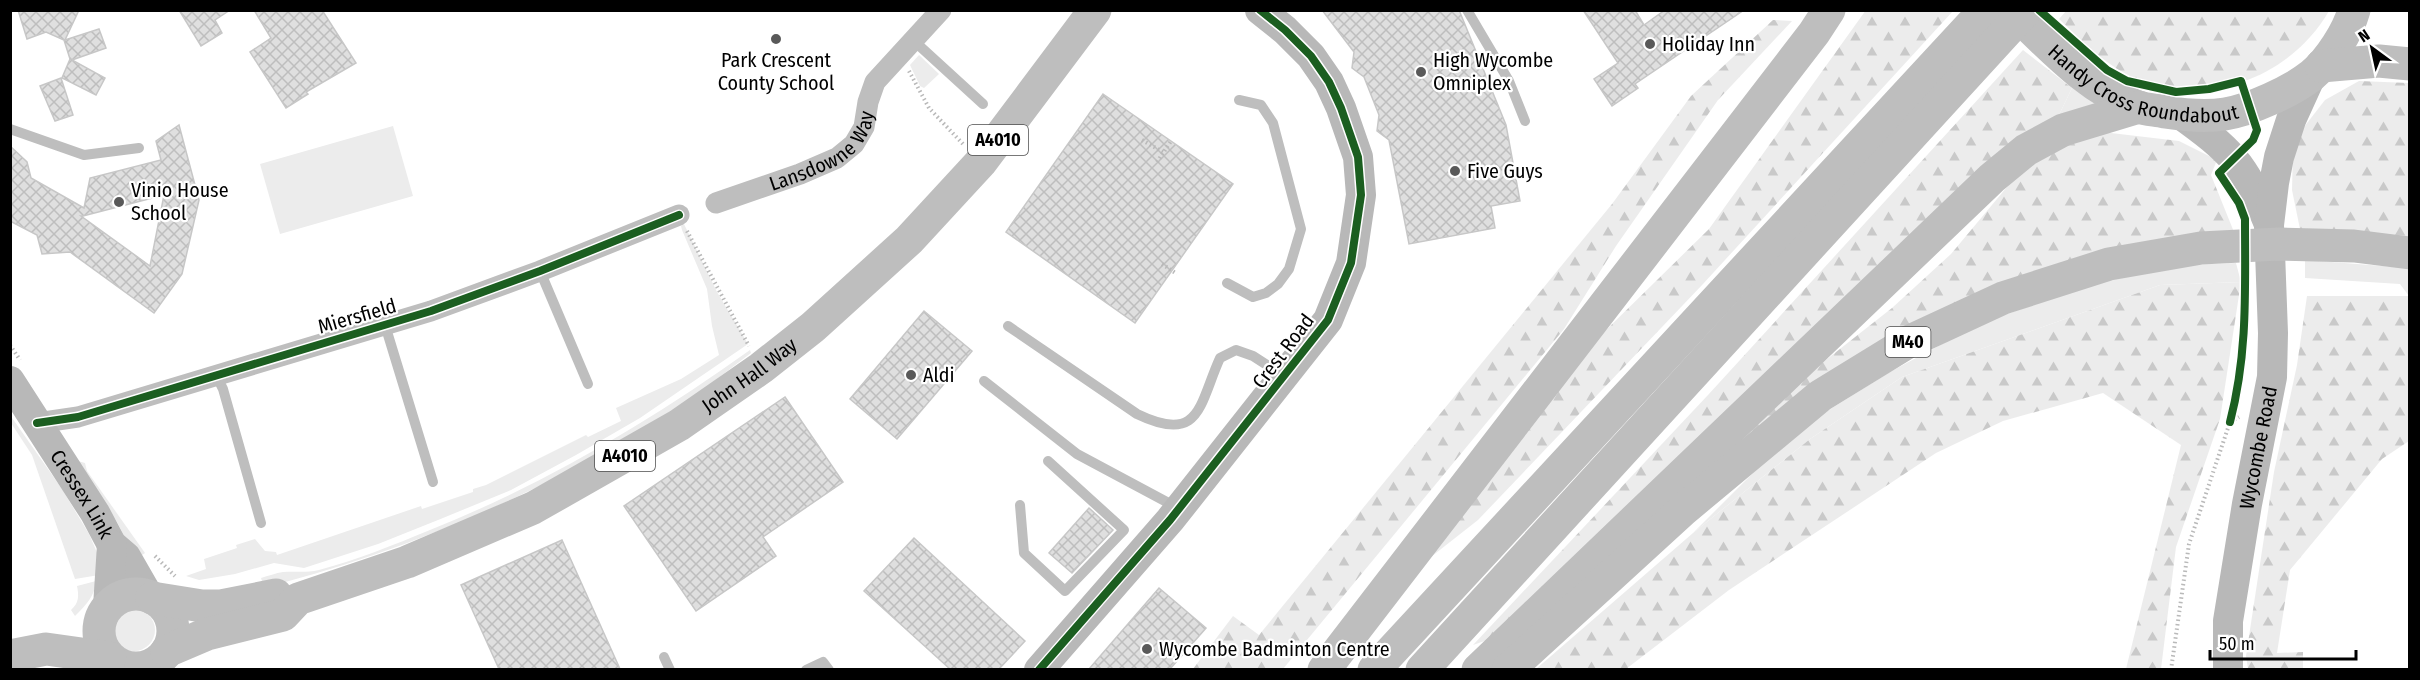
<svg xmlns="http://www.w3.org/2000/svg" width="2420" height="680" viewBox="0 0 2420 680" font-family="'Fira Sans Condensed',sans-serif">
<style>
.grass{fill:#ececec}
.forest{fill:url(#forest-firs)}
.building{fill:url(#building-cross-hatch);stroke:#c7c7c7;stroke-width:1.5;fill-rule:evenodd}
.lines{fill:none;stroke-linecap:round;stroke-linejoin:round}
.path{stroke:#b9b9b9;stroke-width:4;stroke-dasharray:1.5 3;stroke-linecap:butt}
.lane{stroke:#bebebe;stroke-width:10}
.street{stroke:#bebebe;stroke-width:21}
.secondary{stroke:#b8b8b8;stroke-width:30}
.highway{stroke:#bebebe;stroke-width:33}
.cycleway-casing{stroke:#fff;stroke-width:11}
.cycleway{stroke:#1b5e20;stroke-width:8}
.poi-dot{fill:#595959;stroke:#fff;stroke-width:2}
.labels{text-anchor:middle;stroke-width:4.5;stroke-linejoin:round;paint-order:stroke}
.shield{fill:#fff;stroke:#4c4c4c;stroke-width:1.5}
.shield-label{font-size:18px;font-weight:bold;fill:#000}
.poi-label{font-size:20px;fill:#000;stroke:#fff;text-anchor:start}
.street-label{font-size:20px;fill:#000;stroke:#fff}
</style>
<defs>
<pattern id="forest-firs" width="22" height="20" patternUnits="userSpaceOnUse" patternTransform="scale(1.5)"><rect width="22" height="20" fill="#ececec"/><path d="M5 1l3.5 6h-7zM16 11l3.5 6h-7z" fill="#c9c9c9"/></pattern>
<pattern id="building-cross-hatch" width="8" height="8" patternUnits="userSpaceOnUse" patternTransform="scale(1.5)"><rect width="8" height="8" fill="#dfdfdf"/><path d="M0 0l8 8M0 8l8-8" fill="none" stroke="#bebebe"/></pattern>
</defs>
<rect width="100%" height="100%" fill="#fff"/>
<g class="grass">
<polygon points="919,55 939,74 924,88 920,86 910,65"/>
<polygon points="2072,88 2099,104 2059,115"/>
<polygon points="393,126 413,196 280,234 260,164"/>
<polygon points="684,224 717,292 748,344 640,418 576,455 511,490 443,518 378,544 304,568 274,563 235,574 199,580 186,576 206,569 204,559 237,548 236,545 255,539 265,551 276,552 277,555 421,506 422,509 473,492 473,489 486,485 586,435 588,437 621,421 616,408 681,379 719,355 712,326 707,289 682,230 681,226"/>
<polygon points="2305,260 2409,268 2409,296 2400,284 2305,278"/>
<polygon points="2236,263 2241,282 2160,285 1902,377 1810,439 1693,533 1761,465 1816,418 1890,372 1981,323 2109,279 2184,265"/>
<path d="M750 350 751 353C728 370 706 388 682 404 552 490 405 553 254 590L262 581 261 578C268 576 276 573 283 572 295 571 306 573 319 570 356 560 394 545 430 530 545 484 649 422 750 350Z"/>
<polygon points="10,415 62,489 89,534 99,557 99,575 75,579 32,455 11,423"/>
<polygon points="78,461 85,463 87,471 145,553 136,559 117,522"/>
<path d="M96 581C95 596 86 605 75 616L71 610C79 603 79 596 77 586Z"/>
<circle cx="134" cy="630" r="21"/>
</g>
<g class="forest">
<polygon points="1866,10 1953,11 1703,284 1478,520 1408,575 1602,334 1709,229"/>
<path d="M2067 10H2329V11C2289 80 2199 112 2126 74 2100 60 2080 39 2059 19Z"/>
<polygon points="1773,20 1792,21 1718,100 1616,246 1564,329 1283,669 1193,669 1233,616 1259,635 1612,204 1691,96"/>
<polygon points="2023,50 2072,88 2059,115 1499,636 1473,645 1708,395"/>
<polygon points="2359,81 2409,83 2409,240 2301,234 2292,190 2293,149 2304,127 2325,100"/>
<polygon points="2094,131 2179,141 2217,160 2211,175 2236,237 2051,270 1729,449 1803,378 1892,308 1951,254 2012,181 2040,153"/>
<polygon points="2241,282 2220,419 2176,547 2161,669 2126,669 2181,445 2103,393 2003,421 1936,453 1729,590 1626,669 1536,669 1693,533 1810,439 1902,377 2160,285"/>
<polygon points="2307,296 2409,296 2409,441 2382,459 2290,570 2277,653 2303,652 2303,669 2248,669 2246,656 2274,472 2297,365"/>
</g>
<g class="building">
<polygon points="18,10 79,10 65,40 99,29 106,48 72,60 105,78 96,95 62,78 70,59 64,40 46,32 27,39"/>
<polygon points="179,10 230,10 215,20 222,33 201,46"/>
<polygon points="254,10 322,10 356,63 306,92 308,94 286,108 250,52 271,38"/>
<polygon points="1322,10 1459,10 1506,125 1520,201 1491,206 1495,228 1409,244 1389,140 1377,131 1379,115 1364,77 1352,68 1354,52"/>
<polygon points="1583,10 1635,10 1644,25 1665,10 1744,10 1635,84 1638,88 1612,106 1594,79 1618,63"/>
<polygon points="61,78 73,115 55,121 40,86"/>
<polygon points="1103,94 1233,184 1135,323 1006,232"/>
<path d="M179 125 199 200 182 274 154 313 70 252 42 254 37 235 10 221V146L27 162 31 178 84 208 90 178 161 160 156 141ZM164 195 150 266 81 216H83Z"/>
<polygon points="924,311 972,351 897,439 850,399"/>
<polygon points="785,397 843,482 763,537 776,556 696,611 624,506"/>
<polygon points="1089,508 1113,530 1072,573 1049,553"/>
<polygon points="914,538 1025,641 999,669 950,669 864,591"/>
<polygon points="562,540 620,669 499,669 461,585"/>
<polygon points="1159,588 1206,628 1170,669 1089,669"/>
</g>
<g class="lines">
<g class="path">
<polyline points="909,71 929,108 963,144"/>
<polyline points="1142,140 1163,152"/>
<polyline points="1157,162 1171,141"/>
<polyline points="687,231 749,346"/>
<polyline points="1162,264 1177,274"/>
<polyline points="10,345 20,360"/>
<polyline points="155,556 175,576"/>
<polyline points="2171,670 2189,544 2230,422 2239,417"/>
</g>
<g class="lane">
<polyline points="1467,10 1509,81 1525,121"/>
<polyline points="913,40 983,104"/>
<polyline points="10,129 84,155 139,148"/>
<polyline points="540,271 588,384"/>
<polyline points="1227,283 1253,297 1266,293 1278,284 1289,269 1301,229 1273,123 1261,105 1239,100"/>
<polyline points="385,325 433,482"/>
<path d="M1008 326 1137 414C1201 445 1199 404 1220 358L1236 350 1253 356 1284 376"/>
<polyline points="216,375 223,389 261,523"/>
<polyline points="984,381 1077,454 1176,507"/>
<polyline points="1020,505 1024,553 1065,591 1124,530 1048,461"/>
<polyline points="664,657 670,670"/>
<polyline points="806,670 823,662 829,670"/>
</g>
<g class="street">
<path id="s1" d="M716 203 800 174 837 158 854 144 864 127 868 102 875 82 941 10"/>
<polyline points="37,423 78,417 431,311 540,271 679,215"/>
</g>
<g class="secondary">
<path d="M2180 114C2230 150 2245 164 2268 222"/>
<path id="s2" d="M10 381 95 513 112 545 126 557 149 597"/>
<polyline points="108,607 112,545"/>
<polyline points="1039,670 1170,520 1328,320 1351,263 1361,195 1358,157 1341,108 1329,82 1311,56 1285,30 1260,10"/>
<path id="s3" d="M2228 670V621L2247 504 2272 377 2273 333 2269 225 2274 183 2279 157 2291 120 2311 76"/>
</g>
<g class="highway">
<path id="s4" d="M2012 10C2050 46 2088 89 2138 107 2147 110 2157 110 2165 112 2184 115 2206 117 2225 114 2250 110 2292 91 2312 75 2329 61 2348 32 2354 10"/>
<polyline points="2321,66 2379,61 2410,64"/>
<circle cx="136" cy="631" r="37"/>
<polyline points="152,598 202,606 221,606 276,595"/>
<path id="s5" d="M167 651 207 634 283 615 298 599 407 562 533 508 679 425 761 368 813 327 909 240 981 162 1095 10"/>
<polyline points="10,656 46,649 110,658"/>
<polyline points="1324,670 1814,33 1829,10"/>
<polyline points="1374,670 1985,10"/>
<polyline points="1422,670 2026,10"/>
<polyline points="1478,670 1992,178 2026,150 2063,130 2139,107"/>
<polyline points="1508,670 1683,510 1820,396 1908,342 2003,298 2109,264 2201,248 2279,244 2354,246 2410,253"/>
</g>
<g class="cycleway-casing">
<g id="cycleway">
<path d="M2039 10 2107 70 2127 81 2176 92 2209 89 2241 81 2257 130 2253 140 2219 173 2239 203 2245 219C2245 289 2248 353 2230 422"/>
<polyline points="37,423 78,417 431,311 540,271 679,215"/>
<polyline points="1039,670 1170,520 1328,320 1351,263 1361,195 1358,157 1341,108 1329,82 1311,56 1285,30 1260,10"/>
</g>
</g>
<use href="#cycleway" class="cycleway"/>
</g>
<g class="poi-dot">
<circle cx="776" cy="39" r="6"/>
<circle cx="1650" cy="44" r="6"/>
<circle cx="1421" cy="72" r="6"/>
<circle cx="1455" cy="171" r="6"/>
<circle cx="119" cy="202" r="6"/>
<circle cx="911" cy="375" r="6"/>
<circle cx="1147" cy="649" r="6"/>
</g>
<g class="labels">
<g class="shield">
<rect x="968" y="125" width="60" height="30" rx="4.5"/>
<rect x="1885.5" y="327" width="45" height="30" rx="4.5"/>
<rect x="595" y="441" width="60" height="30" rx="4.5"/>
</g>
<g class="shield-label">
<text x="998" y="146">A4010</text>
<text x="1908" y="348">M40</text>
<text x="625" y="462">A4010</text>
</g>
<g class="poi-label">
<text x="1662" y="51">Holiday Inn</text>
<text x="776" y="67" text-anchor="middle">Park Crescent<tspan x="776" dy="23">County School</tspan></text>
<text x="1433" y="67">High Wycombe<tspan x="1433" dy="23">Omniplex</tspan></text>
<text x="1467" y="178">Five Guys</text>
<text x="131" y="197">Vinio House<tspan x="131" dy="23">School</tspan></text>
<text x="923" y="382">Aldi</text>
<text x="1159" y="656">Wycombe Badminton Centre</text>
</g>
<g class="street-label">
<text dy="7" stroke="none"><textPath href="#s4" startOffset="158">Handy Cross Roundabout</textPath></text>
<text dy="7" stroke="none"><textPath href="#s1" startOffset="122">Lansdowne Way</textPath></text>
<text transform="translate(357 316) rotate(-16)" y="7">Miersfield</text>
<text transform="translate(1283 351) rotate(-53)" y="7">Crest Road</text>
<text dy="7" stroke="none"><textPath href="#s5" startOffset="650">John Hall Way</textPath></text>
<text dy="7" stroke="none"><textPath href="#s3" startOffset="225">Wycombe Road</textPath></text>
<text dy="7" stroke="none"><textPath href="#s2" startOffset="134">Cressex Link</textPath></text>
</g>
</g>
<rect width="2420" height="680" fill="none" stroke="#000000" stroke-width="24"/>
<g transform="translate(2372 48) rotate(327)" stroke="#ffffff" stroke-width="4.5" paint-order="stroke">
<path d="M0-4.5L10 22L0 15L-10 22Z" fill="#000000"/>
<text y="-9" font-size="16" font-weight="bold" text-anchor="middle" fill="#000000">N</text>
</g>
<path d="M2210 650v9h146v-9" fill="none" stroke="#000000" stroke-width="3"/>
<text x="2219" y="650" font-size="18" fill="#000000" stroke="#ffffff" stroke-width="4.5" paint-order="stroke">50 m</text>
</svg>
